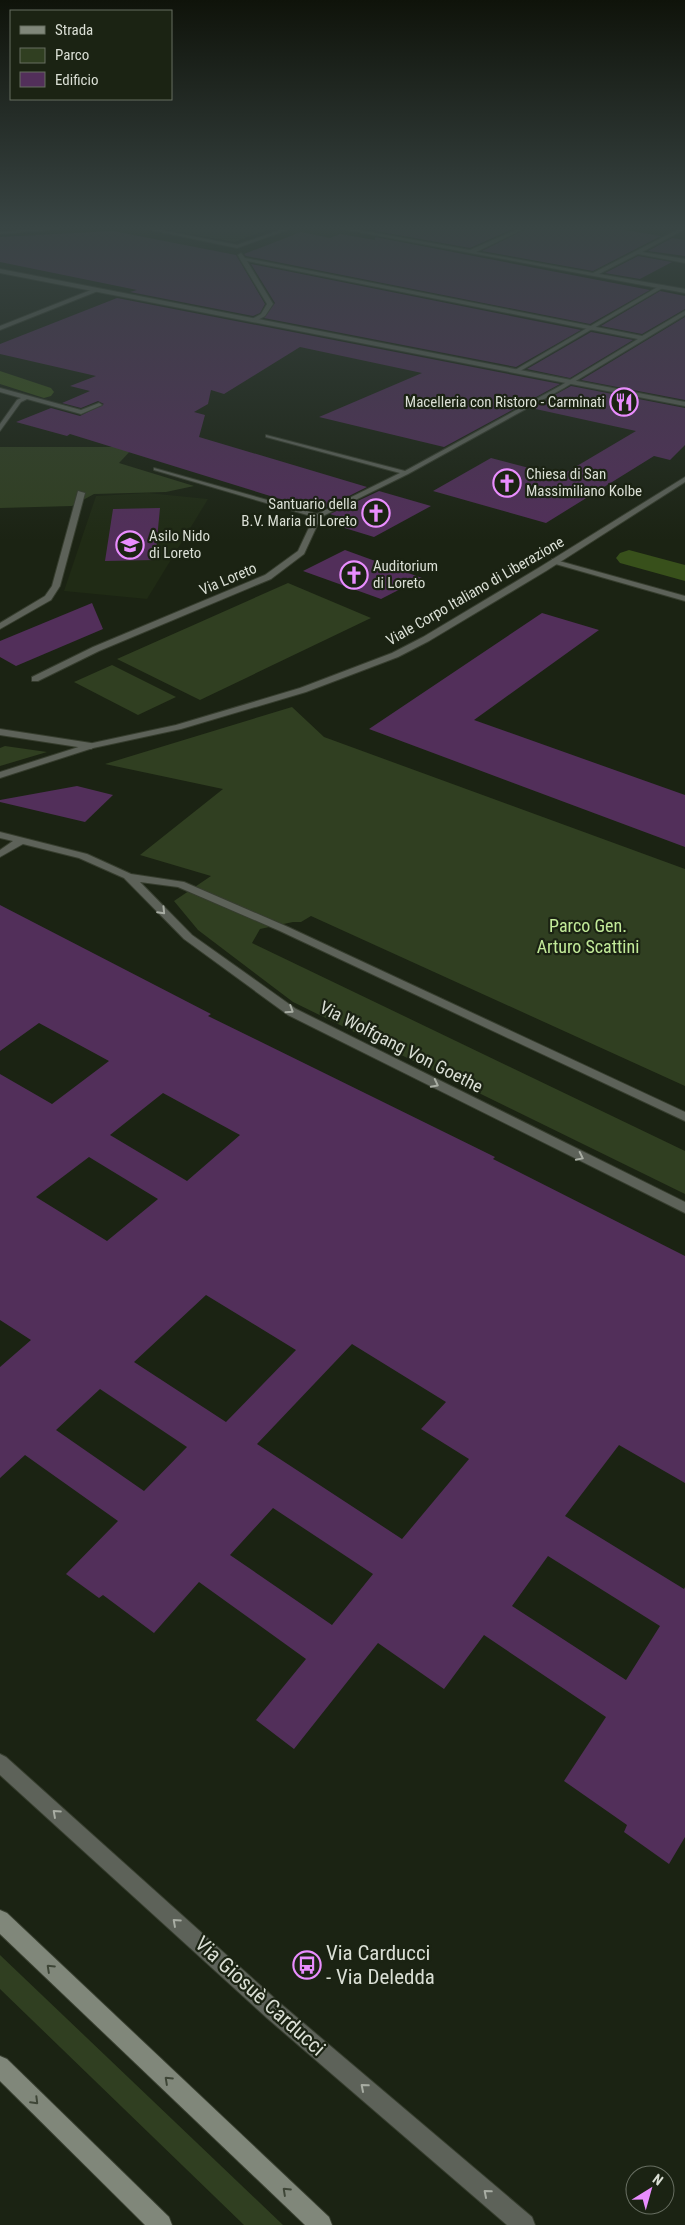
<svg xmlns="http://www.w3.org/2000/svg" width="685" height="2225" viewBox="0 0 685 2225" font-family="'Roboto Condensed',sans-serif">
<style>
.built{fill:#202b15}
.green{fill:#303f21}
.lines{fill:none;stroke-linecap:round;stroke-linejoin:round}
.canal{fill:#38501b;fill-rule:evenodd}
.building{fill:#522f5a;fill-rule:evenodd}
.pedestrian-casing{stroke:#363d2e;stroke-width:2}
.minor-casing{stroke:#363d2e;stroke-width:2}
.tertiary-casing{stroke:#363d2e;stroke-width:2}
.secondary-casing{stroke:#363d2e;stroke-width:2}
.pedestrian{fill:#5d6259;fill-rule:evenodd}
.minor{fill:#5d6259;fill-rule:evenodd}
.tertiary{fill:#5d6259;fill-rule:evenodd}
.secondary{fill:#80877a;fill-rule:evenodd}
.oneway{stroke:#a8ada3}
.oneway2{stroke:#3e4637}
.labels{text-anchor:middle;stroke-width:4.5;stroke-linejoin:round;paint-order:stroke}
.far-poi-label{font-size:15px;fill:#dadfd5;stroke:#1b2313;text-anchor:start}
.far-street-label{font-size:15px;fill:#dadfd5;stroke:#1b2313}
.park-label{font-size:18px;fill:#c2ea99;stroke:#1b2313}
.street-label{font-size:18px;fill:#dadfd5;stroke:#1b2313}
.near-poi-label{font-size:21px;fill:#dadfd5;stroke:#1b2313;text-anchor:start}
.near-street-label{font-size:21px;fill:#dadfd5;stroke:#1b2313}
</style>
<rect width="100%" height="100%" fill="#1b2313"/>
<polygon class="built" points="148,493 208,499 147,599 64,591 96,496"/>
<g class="green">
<polygon points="163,229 270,229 234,242"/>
<polygon points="0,447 134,447 119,463 194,486 166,492 94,494 72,506 0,508"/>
<polygon points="288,583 371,618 200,700 117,659"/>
<polygon points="112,665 176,697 138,715 74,682"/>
<polygon points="292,707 324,737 685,869 685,1086 311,916 301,922 293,922 260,929 252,943 685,1151 685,1194 293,1002 198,930 174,901 211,876 140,855 223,789 105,764"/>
<polygon points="5,746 47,752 0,766 0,748"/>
<polygon points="0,1955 283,2225 244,2225 0,1989"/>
</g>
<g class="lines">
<g class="canal">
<polygon points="0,371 51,388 54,392 51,396 44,398 0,384"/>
<polygon points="629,550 685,565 685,581 620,563 616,558 620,553"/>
</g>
</g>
<g class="building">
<polygon points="376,229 513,229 470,248 376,231"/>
<polygon points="526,229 618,229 661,236 593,271 482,251"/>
<polygon points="113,231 236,255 265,304 260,313 253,316 130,292 137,290 0,262 0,237"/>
<polygon points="301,232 330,238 340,234 375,240 375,237 650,290 590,324 246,256 244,254"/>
<polygon points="672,238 685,240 685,256 648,251"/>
<polygon points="638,256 672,262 640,279 605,273"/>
<polygon points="251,264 581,330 516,367 264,318 275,303"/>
<polygon points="660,291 685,296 685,309 642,334 601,326"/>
<polygon points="117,298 560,384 444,447 319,417 422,373 300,347 224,394 211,390 208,404 194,412 205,415 199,437 367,487 319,511 70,434 67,436 16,422 51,408 80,416 104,404 98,401 81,408 62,403 90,391 70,386 96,376 0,354 0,344"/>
<polygon points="685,317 685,400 581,380"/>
<polygon points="591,332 633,340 570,378 527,369"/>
<polygon points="571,386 685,408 685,445 670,460 654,456 546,523 433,491 491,458 560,476 636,431 531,408"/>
<polygon points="379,491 431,506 374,537 325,522 336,516 330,514"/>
<polygon points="160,508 155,560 105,561 113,509"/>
<polygon points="345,550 422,578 381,599 303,571"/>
<polygon points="92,603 103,629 16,666 0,657 0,641"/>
<polygon points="542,613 599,630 474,720 685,795 685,847 369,729"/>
<polygon points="77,786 113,795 85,822 0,802 0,800"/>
<path d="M0 905 211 1014 208 1016 495 1157 493 1159 685 1256V1483L619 1445 565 1516 684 1589 685 1587V1837L669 1864 624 1832 627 1825 564 1781 606 1717 484 1635 444 1689 378 1643 294 1749 256 1720 306 1659 199 1582 154 1633 103 1595 99 1598 66 1574 118 1521 25 1455 0 1478V1367L31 1340 0 1320V1074L52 1104 109 1061 39 1023 0 1051ZM163 1093 240 1135 187 1181 110 1135ZM89 1157 158 1199 107 1241 36 1197ZM206 1295 296 1350 226 1422 134 1362ZM352 1344 446 1402 421 1429 469 1459 402 1539 257 1444ZM100 1389 187 1447 144 1491 56 1430ZM273 1508 373 1574 332 1625 230 1555ZM548 1556 660 1626 626 1680 512 1606Z"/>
</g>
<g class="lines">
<g class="pedestrian-casing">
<polygon id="pedestrian" points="661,285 666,286 520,371 515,370"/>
</g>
<g class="minor-casing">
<g id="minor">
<polygon points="34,229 59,229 0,234 0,232"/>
<polygon points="146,229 156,229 237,245 283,229 290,229 237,248"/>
<polygon points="342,229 353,229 470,250 518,229 524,229 476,252 593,273 679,229 685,229 642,252 685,259 685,263 638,254 599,274 685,289 685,293"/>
<polygon points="241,253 245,258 642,336 683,312 685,311 685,315 564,388 408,474 321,517 304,554 271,579 99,651 38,681 32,681 32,677 93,647 265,575 298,551 314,517 154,470 154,468 317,514 400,473 266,437 266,435 405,471 560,386 638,339 247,261 273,304 265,316 254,322 252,319 261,314 267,304 240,259 238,255"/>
<polygon points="96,288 98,291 0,330 0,326"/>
<polygon points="0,388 81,410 99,403 102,405 81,414 27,399 21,402 0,431 0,424 17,400 21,398 0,392"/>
<polygon points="78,491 85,493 60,586 51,600 0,629 0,623 45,596 52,586"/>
<polygon points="552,559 685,596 685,601 552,563"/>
<polygon points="0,729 91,743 96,746 91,749 0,735"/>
<polygon points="0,832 87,854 131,874 184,882 288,927 685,1112 685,1121 280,931 178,887 140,882 192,935 296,1009 685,1202 685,1213 288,1015 184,939 124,878 79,858 23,844 0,857 0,850 13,841 0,838"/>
<polygon points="0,1754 6,1757 281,2004 532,2217 535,2225 507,2225 267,2018 0,1775"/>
</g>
</g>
<g class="tertiary-casing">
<g id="tertiary">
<polygon points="0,269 685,402 685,406 0,273"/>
<polygon points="685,477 685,482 546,571 429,641 398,657 306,692 181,729 93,748 0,778 0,772 88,744 176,725 300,688 392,653 423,637 540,567"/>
</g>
</g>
<g class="secondary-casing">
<g id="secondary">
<polygon points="0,1910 7,1913 329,2217 332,2225 305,2225 0,1934"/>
<polygon points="0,2056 7,2059 169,2217 172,2225 145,2225 0,2081"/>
</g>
</g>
<use href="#pedestrian" class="pedestrian"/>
<use href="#minor" class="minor"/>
<use href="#tertiary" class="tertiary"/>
<use href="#secondary" class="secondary"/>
</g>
<defs><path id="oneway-chevron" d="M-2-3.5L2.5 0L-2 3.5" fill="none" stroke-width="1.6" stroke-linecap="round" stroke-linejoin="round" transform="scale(1.25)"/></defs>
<g class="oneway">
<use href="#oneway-chevron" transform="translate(162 911) rotate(46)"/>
<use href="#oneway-chevron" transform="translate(290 1010) rotate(33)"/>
<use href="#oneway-chevron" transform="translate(435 1084) rotate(27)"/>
<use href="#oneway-chevron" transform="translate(580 1157) rotate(26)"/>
<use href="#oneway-chevron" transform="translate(56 1813) rotate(-138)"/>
<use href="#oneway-chevron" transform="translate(176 1922) rotate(-138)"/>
<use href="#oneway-chevron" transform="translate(364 2087) rotate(-139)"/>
<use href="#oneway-chevron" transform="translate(487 2193) rotate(-139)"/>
</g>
<g class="oneway2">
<use href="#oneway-chevron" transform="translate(50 1968) rotate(-137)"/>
<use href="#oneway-chevron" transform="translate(168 2080) rotate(-137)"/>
<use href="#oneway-chevron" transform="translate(35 2101) rotate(45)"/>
<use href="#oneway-chevron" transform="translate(286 2191) rotate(-137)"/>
</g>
<linearGradient id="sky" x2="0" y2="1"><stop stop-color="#0f130a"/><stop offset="0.42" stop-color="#394544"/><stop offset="1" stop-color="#394544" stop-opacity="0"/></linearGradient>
<rect width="685" height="541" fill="url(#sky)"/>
<defs>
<g id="restaurant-ring" transform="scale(1.4375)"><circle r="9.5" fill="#1b2313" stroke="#e98dfe" stroke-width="1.5"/><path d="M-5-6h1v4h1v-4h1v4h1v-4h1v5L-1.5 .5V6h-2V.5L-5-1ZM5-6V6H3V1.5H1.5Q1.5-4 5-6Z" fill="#e98dfe"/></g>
<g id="church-ring" transform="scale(1.4375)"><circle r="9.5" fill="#1b2313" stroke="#e98dfe" stroke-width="1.5"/><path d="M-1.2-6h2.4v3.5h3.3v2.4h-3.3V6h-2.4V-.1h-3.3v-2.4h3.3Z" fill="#e98dfe"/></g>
<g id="school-ring" transform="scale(1.4375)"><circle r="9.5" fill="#1b2313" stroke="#e98dfe" stroke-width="1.5"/><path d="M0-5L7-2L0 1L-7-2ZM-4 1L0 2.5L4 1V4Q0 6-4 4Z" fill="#e98dfe"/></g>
<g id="bus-ring" transform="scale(1.4375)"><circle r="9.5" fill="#1b2313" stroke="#e98dfe" stroke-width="1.5"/><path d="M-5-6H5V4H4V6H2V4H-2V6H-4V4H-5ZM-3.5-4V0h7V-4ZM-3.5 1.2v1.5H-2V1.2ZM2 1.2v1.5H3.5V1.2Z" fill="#e98dfe"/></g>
</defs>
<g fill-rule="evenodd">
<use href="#restaurant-ring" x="624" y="402"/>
<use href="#church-ring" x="507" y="483"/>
<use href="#church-ring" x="376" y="513"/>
<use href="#school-ring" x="130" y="545"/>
<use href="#church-ring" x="354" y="575"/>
<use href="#bus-ring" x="307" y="1965"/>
</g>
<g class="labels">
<g class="far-poi-label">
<text x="605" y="407" text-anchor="end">Macelleria con Ristoro - Carminati</text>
<text x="526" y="479">Chiesa di San<tspan x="526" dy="17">Massimiliano Kolbe</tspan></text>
<text x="357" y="509" text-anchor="end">Santuario della<tspan x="357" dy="17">B.V. Maria di Loreto</tspan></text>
<text x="149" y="541">Asilo Nido<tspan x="149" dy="17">di Loreto</tspan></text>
<text x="373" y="571">Auditorium<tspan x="373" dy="17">di Loreto</tspan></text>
</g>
<g class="far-street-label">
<text transform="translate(228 579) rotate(-23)" y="5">Via Loreto</text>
<text transform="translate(475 591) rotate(-30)" y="5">Viale Corpo Italiano di Liberazione</text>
</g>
<g class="park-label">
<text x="588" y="932">Parco Gen.<tspan x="588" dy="21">Arturo Scattini</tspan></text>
</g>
<g class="street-label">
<text transform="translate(401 1047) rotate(27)" y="6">Via Wolfgang Von Goethe</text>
</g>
<g class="near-poi-label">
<text x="326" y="1960">Via Carducci<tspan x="326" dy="24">- Via Deledda</tspan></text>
</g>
<g class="near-street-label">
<text transform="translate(260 1996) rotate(42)" y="7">Via Giosuè Carducci</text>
</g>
</g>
<rect x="10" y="10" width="162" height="90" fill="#1b2313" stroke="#676e61"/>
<rect x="20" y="26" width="25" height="8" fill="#80877a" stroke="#676e61"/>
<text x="55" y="35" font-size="15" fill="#dadfd5">Strada</text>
<rect x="20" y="48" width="25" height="15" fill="#303f21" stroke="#676e61"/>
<text x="55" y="60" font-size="15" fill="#dadfd5">Parco</text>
<rect x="20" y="72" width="25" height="15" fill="#522f5a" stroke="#676e61"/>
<text x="55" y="85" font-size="15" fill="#dadfd5">Edificio</text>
<g transform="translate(650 2190) rotate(37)"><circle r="24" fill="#1b2313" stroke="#676e61"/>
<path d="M0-4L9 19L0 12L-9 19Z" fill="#e98dfe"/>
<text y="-8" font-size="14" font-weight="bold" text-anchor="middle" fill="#dadfd5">N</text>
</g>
</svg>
